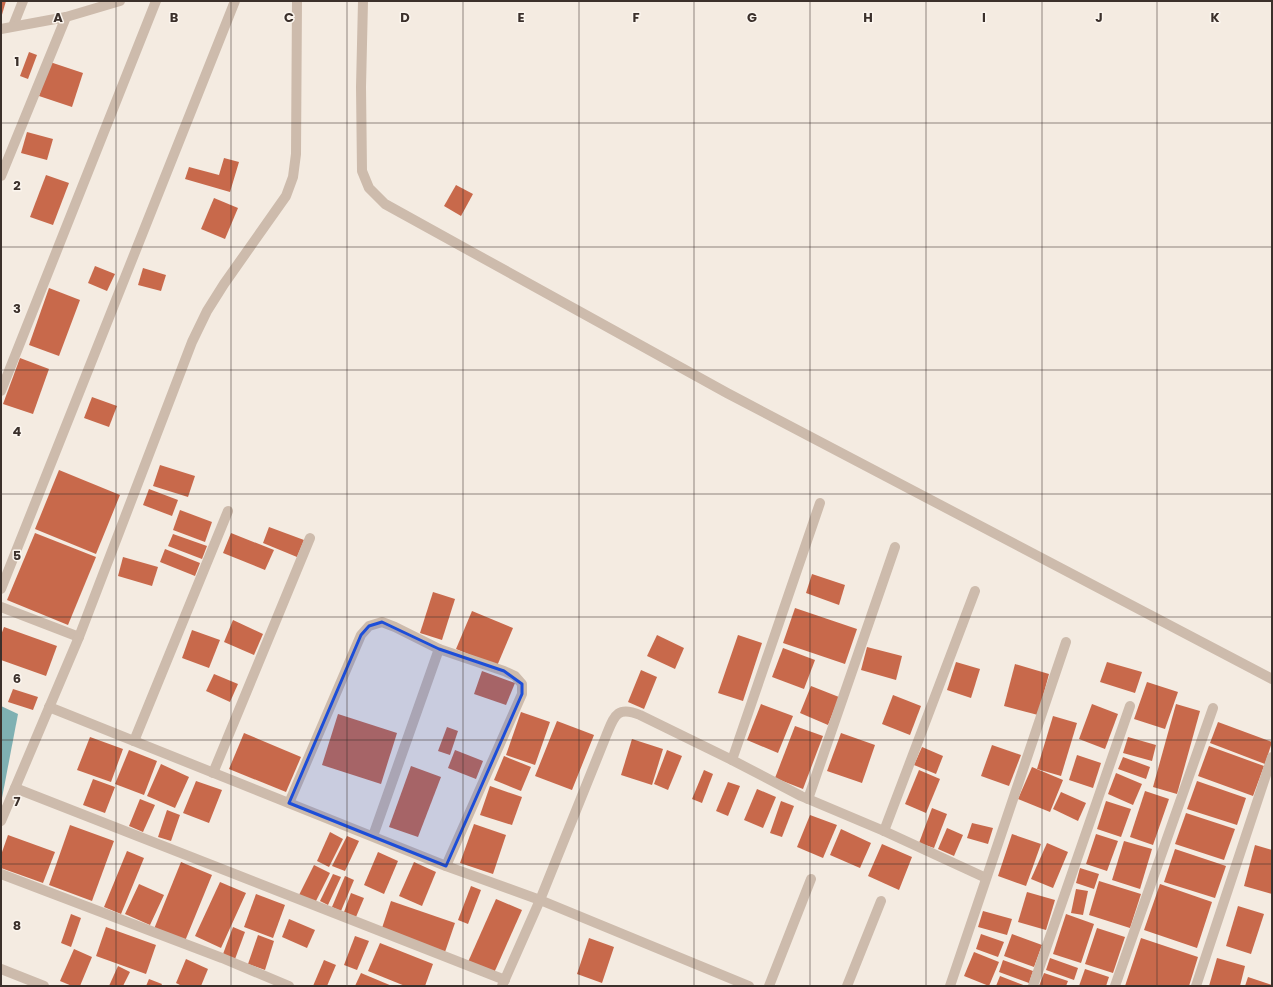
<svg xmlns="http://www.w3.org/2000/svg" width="1273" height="987" viewBox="0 0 1273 987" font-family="Poppins,sans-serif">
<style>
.water{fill:#7fb0b2}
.building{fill:#c8694b}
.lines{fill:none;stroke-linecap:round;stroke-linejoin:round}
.service{stroke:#cdbbac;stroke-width:10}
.minor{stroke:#cdbbac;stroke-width:10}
.marked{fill:#1d4ed8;fill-opacity:0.2;stroke:#1d4ed8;stroke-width:3;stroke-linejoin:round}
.grid{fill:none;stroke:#3b302b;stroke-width:1;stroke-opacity:0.55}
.grid-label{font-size:13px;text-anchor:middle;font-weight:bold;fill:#3b302b;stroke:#fbf5ee;stroke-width:3;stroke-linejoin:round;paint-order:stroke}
</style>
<rect width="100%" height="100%" fill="#f4ebe1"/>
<polygon class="water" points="1,706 18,714 2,798 1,797"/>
<g class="building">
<polygon points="1,1 6,1 1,18"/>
<polygon points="29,52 37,55 28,79 20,76"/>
<polygon points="50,62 83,73 72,107 39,96"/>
<polygon points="27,132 53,139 47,160 21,153"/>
<polygon points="224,158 239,162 230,192 185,179 189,167 219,175"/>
<polygon points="46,175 69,183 53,225 30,217"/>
<polygon points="456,185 473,194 461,216 444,206"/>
<polygon points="214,198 238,208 225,239 201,229"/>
<polygon points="95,266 115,274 107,291 88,283"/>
<polygon points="143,268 166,275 161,291 138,285"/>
<polygon points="49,288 80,300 59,356 29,345"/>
<polygon points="20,358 49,369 33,414 3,404"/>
<polygon points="92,397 117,406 109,427 84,418"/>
<polygon points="160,465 195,476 188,497 153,486"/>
<polygon points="59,470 120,495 96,554 35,529"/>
<polygon points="149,489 178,500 172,516 143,505"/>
<polygon points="180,510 212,522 205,542 173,530"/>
<polygon points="269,527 304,540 297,557 263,543"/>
<polygon points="35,533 96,557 68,625 7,600"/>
<polygon points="231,533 274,550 265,570 223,553"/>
<polygon points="173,534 207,546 202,559 168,546"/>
<polygon points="165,549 200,563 195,576 160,562"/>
<polygon points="123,557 158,567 152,586 118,576"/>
<polygon points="812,574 845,585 839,605 806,593"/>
<polygon points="433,592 455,599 442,640 420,633"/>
<polygon points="795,608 857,629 845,664 783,643"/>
<polygon points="472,611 513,628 497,666 456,649"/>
<polygon points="233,620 263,634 254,655 224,642"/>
<polygon points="4,627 57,646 46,676 1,660 1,635"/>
<polygon points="192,630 220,640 209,668 182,658"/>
<polygon points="657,635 684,648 675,669 647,656"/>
<polygon points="738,635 762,643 743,701 718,693"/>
<polygon points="867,647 902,656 896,680 861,670"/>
<polygon points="783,648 815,660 804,689 772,677"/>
<polygon points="956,662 980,669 971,698 947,690"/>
<polygon points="1107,662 1142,672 1135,693 1100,682"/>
<polygon points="1015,664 1049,674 1038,715 1004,706"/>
<polygon points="641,670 657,677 644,709 628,702"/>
<polygon points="482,671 515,683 506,705 474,694"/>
<polygon points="214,674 238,684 230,702 206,691"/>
<polygon points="1147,682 1178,692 1165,729 1134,719"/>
<polygon points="811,686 839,697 828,725 800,713"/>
<polygon points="13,689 38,697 33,710 8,702"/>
<polygon points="893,695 921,706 910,735 882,724"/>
<polygon points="761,704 793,716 778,753 747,740"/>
<polygon points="1092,704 1118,714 1105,749 1079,739"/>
<polygon points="1176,704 1200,711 1177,794 1153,787"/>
<polygon points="521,712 550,722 535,765 506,755"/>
<polygon points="338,714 397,733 381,784 322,765"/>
<polygon points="1053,716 1077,723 1061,776 1037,769"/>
<polygon points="557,721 594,735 572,790 535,776"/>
<polygon points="1218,722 1272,742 1265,764 1210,743"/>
<polygon points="795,726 823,736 803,789 775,778"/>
<polygon points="447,727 458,731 450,755 438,751"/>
<polygon points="244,733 301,757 286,792 229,769"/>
<polygon points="841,733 875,745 862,783 827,771"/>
<polygon points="90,737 123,749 111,782 77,770"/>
<polygon points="1128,737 1156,745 1152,761 1123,753"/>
<polygon points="632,739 663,749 652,785 621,775"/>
<polygon points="992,745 1021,755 1009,786 981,776"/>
<polygon points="1209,746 1264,766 1253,796 1198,776"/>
<polygon points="922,747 943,756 936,774 914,765"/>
<polygon points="129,750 157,761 144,795 115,784"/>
<polygon points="455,750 483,761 476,779 448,768"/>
<polygon points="667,750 682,756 668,790 654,784"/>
<polygon points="1077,755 1101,763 1093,788 1069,780"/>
<polygon points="504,756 531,767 521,791 494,780"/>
<polygon points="1123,757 1150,767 1146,779 1118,769"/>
<polygon points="161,764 189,777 175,808 147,796"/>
<polygon points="411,766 441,777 418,837 389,827"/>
<polygon points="1032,767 1063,780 1050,812 1018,799"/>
<polygon points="704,770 713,774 702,803 692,799"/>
<polygon points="919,770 940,779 926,813 905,804"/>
<polygon points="1116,773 1142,784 1133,805 1108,794"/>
<polygon points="93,779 115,787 105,813 83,805"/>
<polygon points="196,781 222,790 209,823 183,813"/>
<polygon points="1197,781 1246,798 1237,825 1187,809"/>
<polygon points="728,782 740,786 728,816 716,811"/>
<polygon points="490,786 522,797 512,825 480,815"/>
<polygon points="757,789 776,797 763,828 744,820"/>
<polygon points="1145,791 1169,799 1153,845 1130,837"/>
<polygon points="1061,792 1086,803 1078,821 1053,809"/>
<polygon points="140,799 155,805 143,832 129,826"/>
<polygon points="781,801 794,806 782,837 770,833"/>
<polygon points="1106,801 1131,809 1121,837 1097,829"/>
<polygon points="932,808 947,814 934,848 919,843"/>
<polygon points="167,810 180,815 171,841 158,837"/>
<polygon points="1186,813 1235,829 1224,860 1175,844"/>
<polygon points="810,815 837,825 823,858 797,847"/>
<polygon points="972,823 993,828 988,844 967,838"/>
<polygon points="474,824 506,835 493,874 460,863"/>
<polygon points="70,825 114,841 92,901 49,885"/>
<polygon points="947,828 963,835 954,856 938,849"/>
<polygon points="841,829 871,843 860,868 830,855"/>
<polygon points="330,832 343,839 329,867 317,861"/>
<polygon points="1012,834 1041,844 1026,886 998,876"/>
<polygon points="1096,834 1118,841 1107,871 1086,864"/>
<polygon points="8,835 55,852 43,883 1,868 1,855"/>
<polygon points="347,836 359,841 345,871 332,866"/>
<polygon points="1124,841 1152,849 1140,889 1112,880"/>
<polygon points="1047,843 1068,852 1053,888 1031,879"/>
<polygon points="882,844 912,857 899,890 868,876"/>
<polygon points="1255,845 1272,850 1272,894 1244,886"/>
<polygon points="1175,849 1226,866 1215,898 1164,882"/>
<polygon points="127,851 144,858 121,914 104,907"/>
<polygon points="378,852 398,861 384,894 364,885"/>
<polygon points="181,862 212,875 185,941 154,929"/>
<polygon points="414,862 436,872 422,906 399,896"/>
<polygon points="314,865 330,873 315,903 299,895"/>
<polygon points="1080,868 1099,874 1094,889 1076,883"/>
<polygon points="333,874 341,877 328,905 320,901"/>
<polygon points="345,876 354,880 341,911 332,907"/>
<polygon points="1099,881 1141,894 1130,928 1089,915"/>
<polygon points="220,882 246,893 221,948 195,936"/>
<polygon points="139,884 164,895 150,925 125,914"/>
<polygon points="1160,884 1212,902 1197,948 1144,930"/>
<polygon points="471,886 481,890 468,924 458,920"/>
<polygon points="1076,889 1088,891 1083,915 1071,913"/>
<polygon points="1027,892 1055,900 1046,930 1018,922"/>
<polygon points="351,893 364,898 356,917 344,912"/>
<polygon points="256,894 285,905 273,938 244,927"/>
<polygon points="496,899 522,910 494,973 468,962"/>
<polygon points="391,901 455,923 445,952 381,931"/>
<polygon points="1238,906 1264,914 1251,954 1226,946"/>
<polygon points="983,911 1012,919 1007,935 978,927"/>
<polygon points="71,914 81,918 71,947 61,943"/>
<polygon points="1066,914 1094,924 1081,963 1053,954"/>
<polygon points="289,919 315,930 307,948 282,937"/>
<polygon points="106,927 156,945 146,974 96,956"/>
<polygon points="233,927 245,932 235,959 223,954"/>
<polygon points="1097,928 1125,937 1113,973 1085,964"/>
<polygon points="981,934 1004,942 998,957 976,949"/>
<polygon points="1012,934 1042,945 1034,967 1004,956"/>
<polygon points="258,935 274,941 265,970 248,964"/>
<polygon points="355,936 369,941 357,970 344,965"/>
<polygon points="589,938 614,947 602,983 577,974"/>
<polygon points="1141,938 1198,957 1189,986 1125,986"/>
<polygon points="380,943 433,964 425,986 405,986 368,971"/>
<polygon points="74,949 92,957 80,986 72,986 60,981"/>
<polygon points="974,952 999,962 989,986 964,976"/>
<polygon points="1050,958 1078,968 1074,980 1046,970"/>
<polygon points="1217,958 1245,966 1240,986 1209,986"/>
<polygon points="186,959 208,969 201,986 182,986 176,983"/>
<polygon points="324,960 336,965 327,986 313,986"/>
<polygon points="1003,960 1033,971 1029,983 999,972"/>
<polygon points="118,966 130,972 123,986 109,986"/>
<polygon points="1085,969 1109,977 1106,986 1079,986"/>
<polygon points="361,973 392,986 355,986"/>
<polygon points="1044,973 1068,981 1066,986 1039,986"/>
<polygon points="1000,976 1026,986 996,986"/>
<polygon points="1248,977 1272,985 1272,986 1245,986"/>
<polygon points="149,979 162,984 161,986 146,986"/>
</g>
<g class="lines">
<polyline class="service" points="363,1 361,87 362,171 369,188 385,204 727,393 1272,679"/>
<g class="minor">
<polyline points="13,26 23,1"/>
<polyline points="1,29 66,17 120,1"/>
<polyline points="1,176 66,17"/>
<polyline points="1,391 156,1"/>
<polyline points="1,589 235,1"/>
<polyline points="1,607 79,637"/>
<polyline points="49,707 446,866 540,900 749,986"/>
<polyline points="134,741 228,511"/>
<polyline points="732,760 820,503"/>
<polyline points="213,773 310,538"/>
<polyline points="15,788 505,980"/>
<polyline points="808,799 895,547"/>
<polyline points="289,803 361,635 369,626 382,622 395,627 439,649 504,671 515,676 522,684 522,694 446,866"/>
<polyline points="1,821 79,637 192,342 207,311 224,284 286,196 293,177 296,154 297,1"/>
<polyline points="884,831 975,591"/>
<polyline points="373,836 439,649"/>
<polyline points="1,874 222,958 289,986"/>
<polyline points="1,969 44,986"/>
<path d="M502 986 540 900 606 736C614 717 616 705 640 715L732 760 801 796 884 831 986 878"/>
<polyline points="769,986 811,879"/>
<polyline points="847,986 881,901"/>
<polyline points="950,986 1066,642"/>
<polyline points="1033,986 1130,706"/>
<polyline points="1115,986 1213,708"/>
<polyline points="1196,986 1272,757"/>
</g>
</g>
<path class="marked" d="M382 622 439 649 504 671 522 684V694L446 866 289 803 361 635 369 626Z"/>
<path class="grid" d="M116 1V986M231 1V986M347 1V986M463 1V986M579 1V986M694 1V986M810 1V986M926 1V986M1042 1V986M1157 1V986M1 123H1272M1 247H1272M1 370H1272M1 494H1272M1 617H1272M1 740H1272M1 864H1272"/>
<g class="grid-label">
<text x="58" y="22">A</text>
<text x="174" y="22">B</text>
<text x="289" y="22">C</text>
<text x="405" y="22">D</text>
<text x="521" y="22">E</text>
<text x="636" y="22">F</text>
<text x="752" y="22">G</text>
<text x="868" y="22">H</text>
<text x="984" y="22">I</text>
<text x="1099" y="22">J</text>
<text x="1215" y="22">K</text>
<text x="17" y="66">1</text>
<text x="17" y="190">2</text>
<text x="17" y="313">3</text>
<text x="17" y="436">4</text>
<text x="17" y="560">5</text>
<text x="17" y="683">6</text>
<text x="17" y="806">7</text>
<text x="17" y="930">8</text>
</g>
<rect width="1273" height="987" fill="none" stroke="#3b302b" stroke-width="4"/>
</svg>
